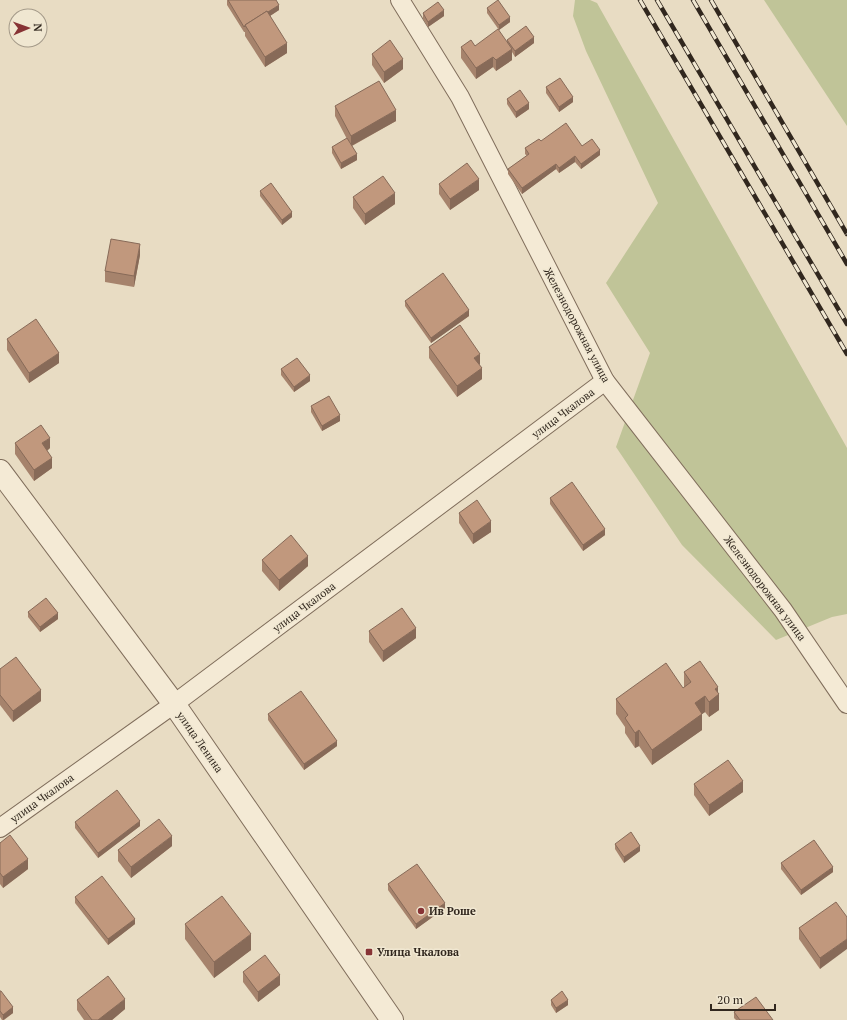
<svg xmlns="http://www.w3.org/2000/svg" width="847" height="1020" viewBox="0 0 847 1020" font-family="'PT Serif',serif">
<style>
.green{fill:#c0c498}
.lines{fill:none;stroke-linecap:round;stroke-linejoin:round}
.minor-casing{stroke:#806e5c;stroke-width:20}
.tertiary-casing{stroke:#806e5c;stroke-width:24}
.minor{stroke:#f4ead5;stroke-width:18}
.tertiary{stroke:#f4ead5;stroke-width:22}
.rail-casing{stroke:#31271e;stroke-width:4.5}
.rail{stroke:#f0e7d1;stroke-width:3;stroke-dasharray:9;stroke-linecap:butt}
.wall{fill:#a6836c}
.shaded-wall{fill:#876a58}
.building{fill:#c1987d;stroke:#876a58}
.poi-dot{fill:#873335;stroke:#f0e7d1;stroke-width:1.5}
.labels{text-anchor:middle;stroke-width:3;stroke-linejoin:round;paint-order:stroke}
.street-label{font-size:11px;fill:#31271e;stroke:#f0e7d1}
.poi-label{font-size:11px;font-weight:bold;fill:#31271e;stroke:#f0e7d1;text-anchor:start}
</style>
<rect width="100%" height="100%" fill="#e8dcc3"/>
<g class="green">
<polygon points="575,0 590,0 597,3 847,448 847,614 832,617 776,640 682,545 616,447 650,353 606,283 658,203 586,51 573,16"/>
<polygon points="764,0 847,0 847,126"/>
</g>
<g class="lines">
<g class="minor-casing">
<g id="minor">
<polyline points="400,0 460,97 605,381 783,610 847,704"/>
<polyline points="0,828 174,704 605,381"/>
</g>
</g>
<g class="tertiary-casing">
<polyline id="tertiary" points="0,471 174,704 392,1020"/>
</g>
<use href="#minor" class="minor"/>
<use href="#tertiary" class="tertiary"/>
<g class="rail-casing">
<g id="rail">
<polyline points="640,0 847,354"/>
<polyline points="657,0 847,324"/>
<polyline points="693,0 847,264"/>
<polyline points="711,0 847,234"/>
</g>
</g>
<use href="#rail" class="rail"/>
</g>
<g class="wall">
<polygon points="227,0 279,10 270,16 287,53 265,67 245,36 245,32 244,32 227,5"/>
<polygon points="487,8 510,22 499,30 487,13"/>
<polygon points="423,13 444,16 428,27 423,19"/>
<polygon points="507,40 534,43 515,57 512,52 512,60 496,71 493,67 476,79 461,58 461,47 507,42"/>
<polygon points="372,54 403,69 384,83 372,65"/>
<polygon points="546,87 573,102 559,112 546,93"/>
<polygon points="507,99 529,109 516,118 507,104"/>
<polygon points="335,106 396,121 352,146 357,160 341,169 332,153 332,147 347,139 335,116"/>
<polygon points="541,141 582,146 600,155 581,169 575,162 559,173 556,169 522,194 508,174 508,169 527,156 525,154 525,148"/>
<polygon points="439,184 479,190 450,210 439,194"/>
<polygon points="260,191 292,217 282,225 260,196"/>
<polygon points="353,197 395,204 365,225 353,208"/>
<polygon points="140,255 134,287 105,282 105,271"/>
<polygon points="405,301 469,316 431,343 405,306"/>
<polygon points="7,339 59,363 29,383 7,350"/>
<polygon points="429,347 480,364 479,365 482,379 457,397 429,358"/>
<polygon points="281,369 310,381 294,392 281,375"/>
<polygon points="311,406 340,421 322,431 311,412"/>
<polygon points="15,443 50,448 47,451 52,468 34,481 15,454"/>
<polygon points="550,498 605,535 583,551 550,504"/>
<polygon points="459,513 491,532 473,544 459,523"/>
<polygon points="262,560 308,566 279,591 262,571"/>
<polygon points="28,612 58,619 40,632 28,617"/>
<polygon points="369,631 416,638 383,662 369,642"/>
<polygon points="0,669 41,701 13,722 0,705"/>
<polygon points="684,672 718,693 719,710 709,717 705,712 702,714 702,730 652,765 639,746 635,748 625,733 625,727 616,714 616,699 683,688 684,687"/>
<polygon points="268,714 337,746 304,770 268,720"/>
<polygon points="694,784 743,792 709,816 694,795"/>
<polygon points="75,822 140,826 98,858 75,828"/>
<polygon points="0,843 28,869 3,888 0,884"/>
<polygon points="615,844 640,851 624,863 615,849"/>
<polygon points="172,846 131,878 118,861 118,850"/>
<polygon points="781,863 833,872 801,895 781,869"/>
<polygon points="388,884 445,908 416,929 388,890"/>
<polygon points="75,897 135,924 108,945 75,903"/>
<polygon points="847,917 820,969 799,939 799,928"/>
<polygon points="185,924 251,950 214,978 185,939"/>
<polygon points="243,972 280,985 258,1002 243,982"/>
<polygon points="0,991 13,1013 4,1020 2,1020 0,1017"/>
<polygon points="77,1000 125,1009 112,1020 84,1020 77,1010"/>
<polygon points="551,1000 568,1005 556,1013 551,1005"/>
<polygon points="734,1012 773,1020 736,1020 734,1018"/>
</g>
<g class="shaded-wall">
<polygon points="279,5 279,10 248,30 245,26"/>
<polygon points="444,10 444,16 428,27 428,22"/>
<polygon points="510,17 510,22 499,30 499,25"/>
<polygon points="534,37 534,43 515,57 515,51"/>
<polygon points="287,43 287,53 265,67 265,57"/>
<polygon points="512,49 512,60 496,71 496,60"/>
<polygon points="493,57 493,67 476,79 476,68"/>
<polygon points="403,59 403,69 384,83 384,72"/>
<polygon points="573,97 573,102 559,112 559,107"/>
<polygon points="529,103 529,109 516,118 516,112"/>
<polygon points="396,110 396,121 351,146 351,136"/>
<polygon points="600,150 600,155 581,169 581,164"/>
<polygon points="357,154 357,160 341,169 341,163"/>
<polygon points="575,156 575,162 559,173 559,168"/>
<polygon points="556,164 556,169 522,194 522,188"/>
<polygon points="479,179 479,190 450,210 450,199"/>
<polygon points="395,193 395,204 365,225 365,214"/>
<polygon points="292,212 292,217 282,225 282,220"/>
<polygon points="140,244 140,255 134,287 134,276"/>
<polygon points="469,310 469,316 431,343 431,338"/>
<polygon points="59,353 59,363 29,383 29,373"/>
<polygon points="480,354 480,364 474,369 474,358"/>
<polygon points="482,368 482,379 457,397 457,386"/>
<polygon points="310,375 310,381 294,392 294,387"/>
<polygon points="340,415 340,421 322,431 322,426"/>
<polygon points="50,438 50,448 42,454 42,443"/>
<polygon points="52,458 52,468 34,481 34,470"/>
<polygon points="491,521 491,532 473,544 473,534"/>
<polygon points="605,529 605,535 583,551 583,545"/>
<polygon points="308,556 308,566 279,591 279,580"/>
<polygon points="58,613 58,619 40,632 40,627"/>
<polygon points="416,628 416,638 383,662 383,651"/>
<polygon points="718,687 718,695 719,694 719,710 709,717 709,702 715,689"/>
<polygon points="41,690 41,701 13,722 13,711"/>
<polygon points="705,696 705,712 695,719 695,703"/>
<polygon points="702,714 702,730 652,765 652,750"/>
<polygon points="639,730 639,746 635,748 635,733"/>
<polygon points="337,741 337,746 304,770 304,764"/>
<polygon points="743,781 743,792 709,816 709,805"/>
<polygon points="140,821 140,826 98,858 98,853"/>
<polygon points="172,836 172,846 131,878 131,867"/>
<polygon points="640,846 640,851 624,863 624,857"/>
<polygon points="28,859 28,869 3,888 3,877"/>
<polygon points="833,867 833,872 801,895 801,890"/>
<polygon points="445,903 445,908 416,929 416,924"/>
<polygon points="135,919 135,924 108,945 108,939"/>
<polygon points="251,934 251,950 214,978 214,962"/>
<polygon points="847,939 847,949 820,969 820,958"/>
<polygon points="280,975 280,985 258,1002 258,992"/>
<polygon points="125,999 125,1009 112,1020 98,1020"/>
<polygon points="568,1000 568,1005 556,1013 556,1008"/>
<polygon points="13,1007 13,1013 3,1020 3,1015"/>
</g>
<g class="building">
<polygon points="228,0 276,0 279,5 268,12 267,11 245,25 245,26 244,27"/>
<polygon points="498,0 510,17 499,25 487,8"/>
<polygon points="438,2 444,10 428,22 423,13"/>
<polygon points="267,11 287,43 265,57 245,25"/>
<polygon points="526,26 534,37 515,51 507,40"/>
<polygon points="498,29 512,49 496,60 493,57 476,68 461,47 471,40 475,46"/>
<polygon points="390,40 403,59 384,72 372,54"/>
<polygon points="560,78 573,97 559,107 546,87"/>
<polygon points="379,81 396,110 351,136 335,106"/>
<polygon points="520,90 529,103 516,112 507,99"/>
<polygon points="566,123 582,146 592,139 600,150 581,164 575,156 559,168 556,164 522,188 508,169 529,154 525,148 539,139 541,141"/>
<polygon points="347,138 357,154 341,163 332,147"/>
<polygon points="467,163 479,179 450,199 439,184"/>
<polygon points="383,176 395,193 365,214 353,197"/>
<polygon points="271,183 292,212 282,220 260,191"/>
<polygon points="111,239 140,244 134,276 105,271"/>
<polygon points="443,273 469,310 431,338 405,301"/>
<polygon points="36,319 59,353 29,373 7,339"/>
<polygon points="460,325 480,354 474,358 482,368 457,386 429,347"/>
<polygon points="297,358 310,375 294,387 281,369"/>
<polygon points="329,396 340,415 322,426 311,406"/>
<polygon points="41,425 50,438 42,443 52,458 34,470 15,443"/>
<polygon points="572,482 605,529 583,545 550,498"/>
<polygon points="477,500 491,521 473,534 459,513"/>
<polygon points="291,535 308,556 279,580 262,560"/>
<polygon points="46,598 58,613 40,627 28,612"/>
<polygon points="402,608 416,628 383,651 369,631"/>
<polygon points="16,657 41,690 13,711 0,695 0,669"/>
<polygon points="700,661 718,687 715,689 719,694 709,702 705,696 695,703 702,714 652,750 639,730 635,733 625,718 628,715 616,699 666,663 683,688 691,682 684,672"/>
<polygon points="301,691 337,741 304,764 268,714"/>
<polygon points="728,760 743,781 709,805 694,784"/>
<polygon points="117,790 140,821 98,853 75,822"/>
<polygon points="159,819 172,836 131,867 118,850"/>
<polygon points="631,832 640,846 624,857 615,844"/>
<polygon points="10,835 28,859 3,877 0,873 0,843"/>
<polygon points="814,840 833,867 801,890 781,863"/>
<polygon points="417,864 445,903 416,924 388,884"/>
<polygon points="102,876 135,919 108,939 75,897"/>
<polygon points="222,896 251,934 214,962 185,924"/>
<polygon points="836,902 847,917 847,939 820,958 799,928"/>
<polygon points="265,955 280,975 258,992 243,972"/>
<polygon points="108,976 125,999 98,1020 92,1020 77,1000"/>
<polygon points="0,991 1,991 13,1007 3,1015 0,1011"/>
<polygon points="562,991 568,1000 556,1008 551,1000"/>
<polygon points="756,997 773,1020 740,1020 734,1012"/>
</g>
<g class="poi-dot">
<circle cx="421" cy="911" r="4"/>
<rect x="365" y="948" width="8" height="8" rx="2"/>
</g>
<g class="labels">
<g class="street-label">
<text transform="translate(577 325) rotate(62)" y="4">Железнодорожная улица</text>
<text transform="translate(563 413) rotate(-37)" y="4">улица Чкалова</text>
<text transform="translate(765 588) rotate(53)" y="4">Железнодорожная улица</text>
<text transform="translate(304 607) rotate(-37)" y="4">улица Чкалова</text>
<text transform="translate(200 742) rotate(55)" y="4">улица Ленина</text>
<text transform="translate(42 798) rotate(-36)" y="4">улица Чкалова</text>
</g>
<g class="poi-label">
<text x="429" y="915">Ив Роше</text>
<text x="377" y="956">Улица Чкалова</text>
</g>
</g>
<g transform="translate(28 28) rotate(88)"><circle r="19" fill="#f0e7d1" stroke="#a49a89"/>
<path d="M0-3L7 15L0 10L-7 15Z" fill="#873335"/>
<text y="-6" font-size="11" font-weight="bold" text-anchor="middle" fill="#31271e">N</text>
</g>
<path d="M711 1004v6h64v-6" fill="none" stroke="#31271e" stroke-width="2"/>
<text x="717" y="1004" font-size="12" fill="#31271e" stroke="#f0e7d1" stroke-width="3" paint-order="stroke">20 m</text>
</svg>
